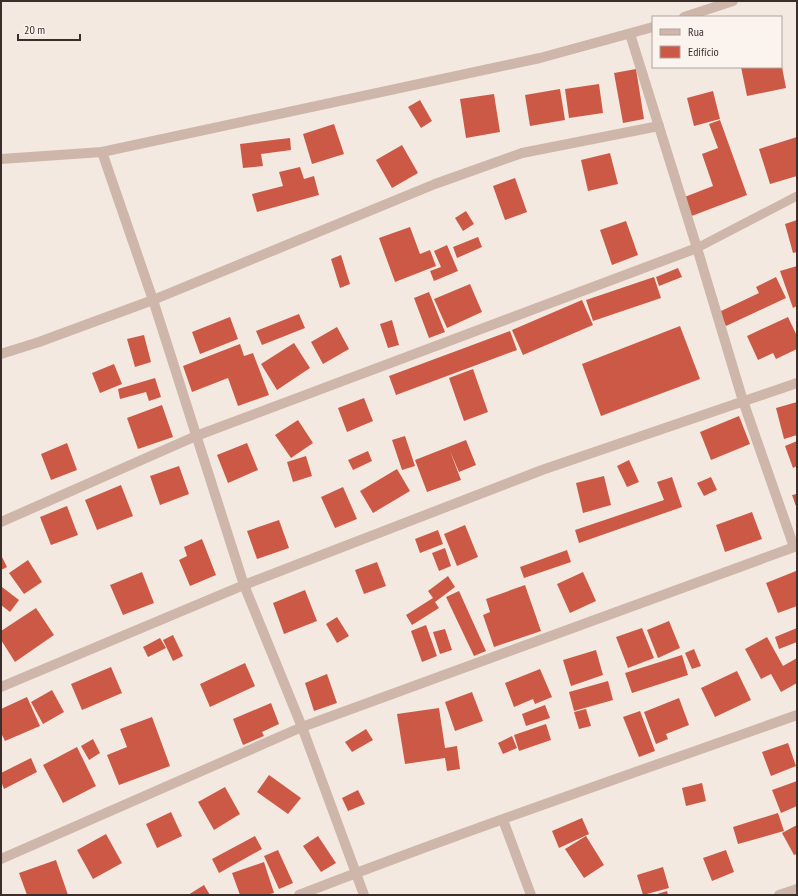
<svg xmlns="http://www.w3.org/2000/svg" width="798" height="896" viewBox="0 0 798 896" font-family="'PT Sans Narrow',sans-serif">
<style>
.building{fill:#cc5946}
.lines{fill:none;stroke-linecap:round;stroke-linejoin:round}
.lane{stroke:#ceb7aa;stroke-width:9}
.street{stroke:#ceb7aa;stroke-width:10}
</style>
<rect width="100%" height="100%" fill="#f4e9e0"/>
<g class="building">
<polygon points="741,67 782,67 786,88 747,96"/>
<polygon points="636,69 644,119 623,123 614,73"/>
<polygon points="599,84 603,113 569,118 565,89"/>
<polygon points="560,89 565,120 530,126 525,95"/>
<polygon points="713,91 720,119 694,126 687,98"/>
<polygon points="494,94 500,132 466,138 460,99"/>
<polygon points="420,100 432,121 421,128 408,107"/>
<polygon points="720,120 747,195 689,217 682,198 713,186 702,154 718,148 709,124"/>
<polygon points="334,124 344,154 312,164 303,134"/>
<polygon points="797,137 797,176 770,184 759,149"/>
<polygon points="290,138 291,150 261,154 263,166 243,168 240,144"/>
<polygon points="402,145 418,173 392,188 376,160"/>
<polygon points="610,153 618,184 588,191 581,160"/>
<polygon points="300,167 304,179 314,176 319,195 257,212 252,194 283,186 279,172"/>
<polygon points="515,178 527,212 505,220 493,186"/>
<polygon points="466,211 474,224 463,231 455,218"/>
<polygon points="797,220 797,252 793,253 785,224"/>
<polygon points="626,221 638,255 612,265 600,230"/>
<polygon points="410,227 420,254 430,250 436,266 395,282 379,238"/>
<polygon points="478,237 482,247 457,258 453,247"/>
<polygon points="447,245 458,271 434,281 430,271 441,267 434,251"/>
<polygon points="341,255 350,284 340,288 331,259"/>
<polygon points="797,266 797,306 793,308 780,271"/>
<polygon points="678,268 682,277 659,286 656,277"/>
<polygon points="654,277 661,298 593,321 586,300"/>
<polygon points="776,277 786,298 726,326 719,312 759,293 756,287"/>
<polygon points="470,284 482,312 447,328 434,299"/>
<polygon points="429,292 445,332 429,338 414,298"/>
<polygon points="582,300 593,325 523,355 512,330"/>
<polygon points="299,314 305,328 262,345 256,331"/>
<polygon points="230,317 238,339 200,354 192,332"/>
<polygon points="788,317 797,336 797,349 776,359 773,353 758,360 747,336"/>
<polygon points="392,320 399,345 388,348 380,324"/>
<polygon points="680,326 700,379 601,416 582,364"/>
<polygon points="337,327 349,349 323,364 311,342"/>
<polygon points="510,331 517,350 396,395 389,376"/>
<polygon points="144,335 151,362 135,367 127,339"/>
<polygon points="294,343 310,368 277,390 261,364"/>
<polygon points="240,344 244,356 253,353 269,395 238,406 228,378 192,392 183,366"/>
<polygon points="114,364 122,384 100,393 92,373"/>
<polygon points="473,369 488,412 464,421 449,378"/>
<polygon points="155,378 161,397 149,401 146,392 120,399 118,389"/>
<polygon points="364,398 373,421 347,432 338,408"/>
<polygon points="797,402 797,435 784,439 776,408"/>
<polygon points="162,405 173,437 138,449 127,418"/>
<polygon points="739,416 750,444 711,460 700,432"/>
<polygon points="298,420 313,443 291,458 275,435"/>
<polygon points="405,436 415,466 402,470 392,440"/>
<polygon points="466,440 476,465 459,472 450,451 461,480 427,492 415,460"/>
<polygon points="797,441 797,466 793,468 785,446"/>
<polygon points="67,443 77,470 51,480 41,454"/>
<polygon points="247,443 258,470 228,483 217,455"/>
<polygon points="368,451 372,461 353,470 348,460"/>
<polygon points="306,456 312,476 293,482 287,462"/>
<polygon points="629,460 639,482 627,487 617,466"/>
<polygon points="179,466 189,494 160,505 150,476"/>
<polygon points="397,469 410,491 373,513 360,491"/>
<polygon points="604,476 611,505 583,513 576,483"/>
<polygon points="672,477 682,507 579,543 575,530 664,500 657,482"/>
<polygon points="711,477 717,490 704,496 697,483"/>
<polygon points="121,485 133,516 97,530 85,500"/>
<polygon points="343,487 357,519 335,528 321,497"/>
<polygon points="797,494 797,509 792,495"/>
<polygon points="67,506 78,535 51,545 40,517"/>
<polygon points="752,512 762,539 725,552 716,525"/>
<polygon points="279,520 289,548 257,559 247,531"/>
<polygon points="465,525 478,557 457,566 444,534"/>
<polygon points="438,530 443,544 420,553 415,539"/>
<polygon points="202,539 216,575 190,586 179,560 187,556 184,547"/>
<polygon points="445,548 451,566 439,571 432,553"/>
<polygon points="567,550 571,562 524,578 520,567"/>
<polygon points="1,555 7,567 1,570"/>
<polygon points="28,560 42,582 24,594 9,573"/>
<polygon points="377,562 386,586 364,594 355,570"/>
<polygon points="796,571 797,575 797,606 778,613 766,583"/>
<polygon points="142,572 154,603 123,615 110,585"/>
<polygon points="583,572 596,601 570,613 557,584"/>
<polygon points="448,576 455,587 435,602 439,608 412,625 406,615 433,598 428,591"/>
<polygon points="525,585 541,631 494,647 483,615 490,612 486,599"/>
<polygon points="2,587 19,600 10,612 1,605"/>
<polygon points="305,590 317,621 284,634 273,603"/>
<polygon points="459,591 486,651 474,656 446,597"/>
<polygon points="36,608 54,635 15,662 1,640 1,631"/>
<polygon points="337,617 349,636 337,643 326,624"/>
<polygon points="669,621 680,648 658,658 647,630"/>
<polygon points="426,625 437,656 422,662 411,631"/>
<polygon points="642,628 654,658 628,668 616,637"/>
<polygon points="797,628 797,642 779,649 775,637"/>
<polygon points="445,629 452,650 440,654 433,632"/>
<polygon points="173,635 183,656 173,661 163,640"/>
<polygon points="767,637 783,666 797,658 797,683 781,692 771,674 761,679 745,649"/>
<polygon points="160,638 166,648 148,657 143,647"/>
<polygon points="694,649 701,666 692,669 685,653"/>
<polygon points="596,650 603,675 571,686 563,660"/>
<polygon points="682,655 688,675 632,693 625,673"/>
<polygon points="245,663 255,686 210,707 200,684"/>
<polygon points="111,667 122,693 82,710 71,684"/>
<polygon points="540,669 552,697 535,704 533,699 514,707 505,683"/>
<polygon points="737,671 751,700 715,717 701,688"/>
<polygon points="327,674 337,703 314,711 305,683"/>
<polygon points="608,681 613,700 574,711 569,692"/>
<polygon points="52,690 64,712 43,724 31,702"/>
<polygon points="472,692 483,721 455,731 445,702"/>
<polygon points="27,697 40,726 5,741 1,733 1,709"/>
<polygon points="679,698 689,725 666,734 668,739 656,744 644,712"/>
<polygon points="271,703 279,724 262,732 264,736 243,745 233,719"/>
<polygon points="545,705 550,718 526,726 522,714"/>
<polygon points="439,708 445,748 457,746 460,769 447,771 445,758 405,764 397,714"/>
<polygon points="586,709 591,726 579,729 574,712"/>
<polygon points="640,711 655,751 639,757 623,717"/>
<polygon points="152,717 170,766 119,785 107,755 127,747 120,729"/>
<polygon points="546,724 551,740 519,751 514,735"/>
<polygon points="366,729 373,740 352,752 345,742"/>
<polygon points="512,736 517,748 503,754 498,743"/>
<polygon points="93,739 100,753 89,760 81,746"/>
<polygon points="788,743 796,766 771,776 762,752"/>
<polygon points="77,747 96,786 63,803 43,765"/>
<polygon points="31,758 37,772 4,789 1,781 1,773"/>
<polygon points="269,775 301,798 288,814 257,792"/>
<polygon points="797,781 797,806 781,813 772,790"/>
<polygon points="702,783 706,801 686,806 682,788"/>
<polygon points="225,787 240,814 214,830 198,802"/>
<polygon points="358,790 365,804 348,811 342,798"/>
<polygon points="171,812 182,836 157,848 146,824"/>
<polygon points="778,813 784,831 738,844 733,827"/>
<polygon points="582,818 589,834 559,848 552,831"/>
<polygon points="797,825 797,854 794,855 782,833"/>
<polygon points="106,834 122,863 93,879 77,850"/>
<polygon points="255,836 262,849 219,873 212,859"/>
<polygon points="318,836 336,863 321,872 303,846"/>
<polygon points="586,836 604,865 584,878 565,849"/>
<polygon points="278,850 293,883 279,889 264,856"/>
<polygon points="726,850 734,872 712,881 703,858"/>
<polygon points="56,860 68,895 27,895 19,873"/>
<polygon points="264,862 274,893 266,895 240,895 232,873"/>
<polygon points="663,867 669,888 643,895 637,875"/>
<polygon points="204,885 210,895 188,895"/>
<polygon points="667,891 668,895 654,895"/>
</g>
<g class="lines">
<polyline class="lane" points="697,248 797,196"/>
<g class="street">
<polyline points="684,17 733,1"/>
<polyline points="630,34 697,248 743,401 794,547"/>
<polyline points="102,152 153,300 244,585 302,727 364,895"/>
<polyline points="1,159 102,152 540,58 653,27"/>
<polyline points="1,354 39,342 153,300 435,184 522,153 659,126"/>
<polyline points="1,522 196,436 697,248"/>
<polyline points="1,687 244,585 542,470 797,383"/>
<polyline points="503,820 531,895"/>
<polyline points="1,859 302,727 797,546"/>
<path d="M299 895C464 831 631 774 797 715"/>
<polyline points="779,895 797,889"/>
</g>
</g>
<rect width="798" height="896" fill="none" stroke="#3b2e2a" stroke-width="4"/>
<rect x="652" y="16" width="130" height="52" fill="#fbf3ed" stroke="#aea49f"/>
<rect x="660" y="29" width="20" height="6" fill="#ceb7aa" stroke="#aea49f"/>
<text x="688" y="36" font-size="12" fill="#3b2e2a">Rua</text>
<rect x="660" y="46" width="20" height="12" fill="#cc5946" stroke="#aea49f"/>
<text x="688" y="56" font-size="12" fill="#3b2e2a">Edifício</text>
<path d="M18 34v6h62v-6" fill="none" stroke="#3b2e2a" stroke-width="2"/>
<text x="24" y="34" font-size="12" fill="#3b2e2a" stroke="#fbf3ed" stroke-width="3" paint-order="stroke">20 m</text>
</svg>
